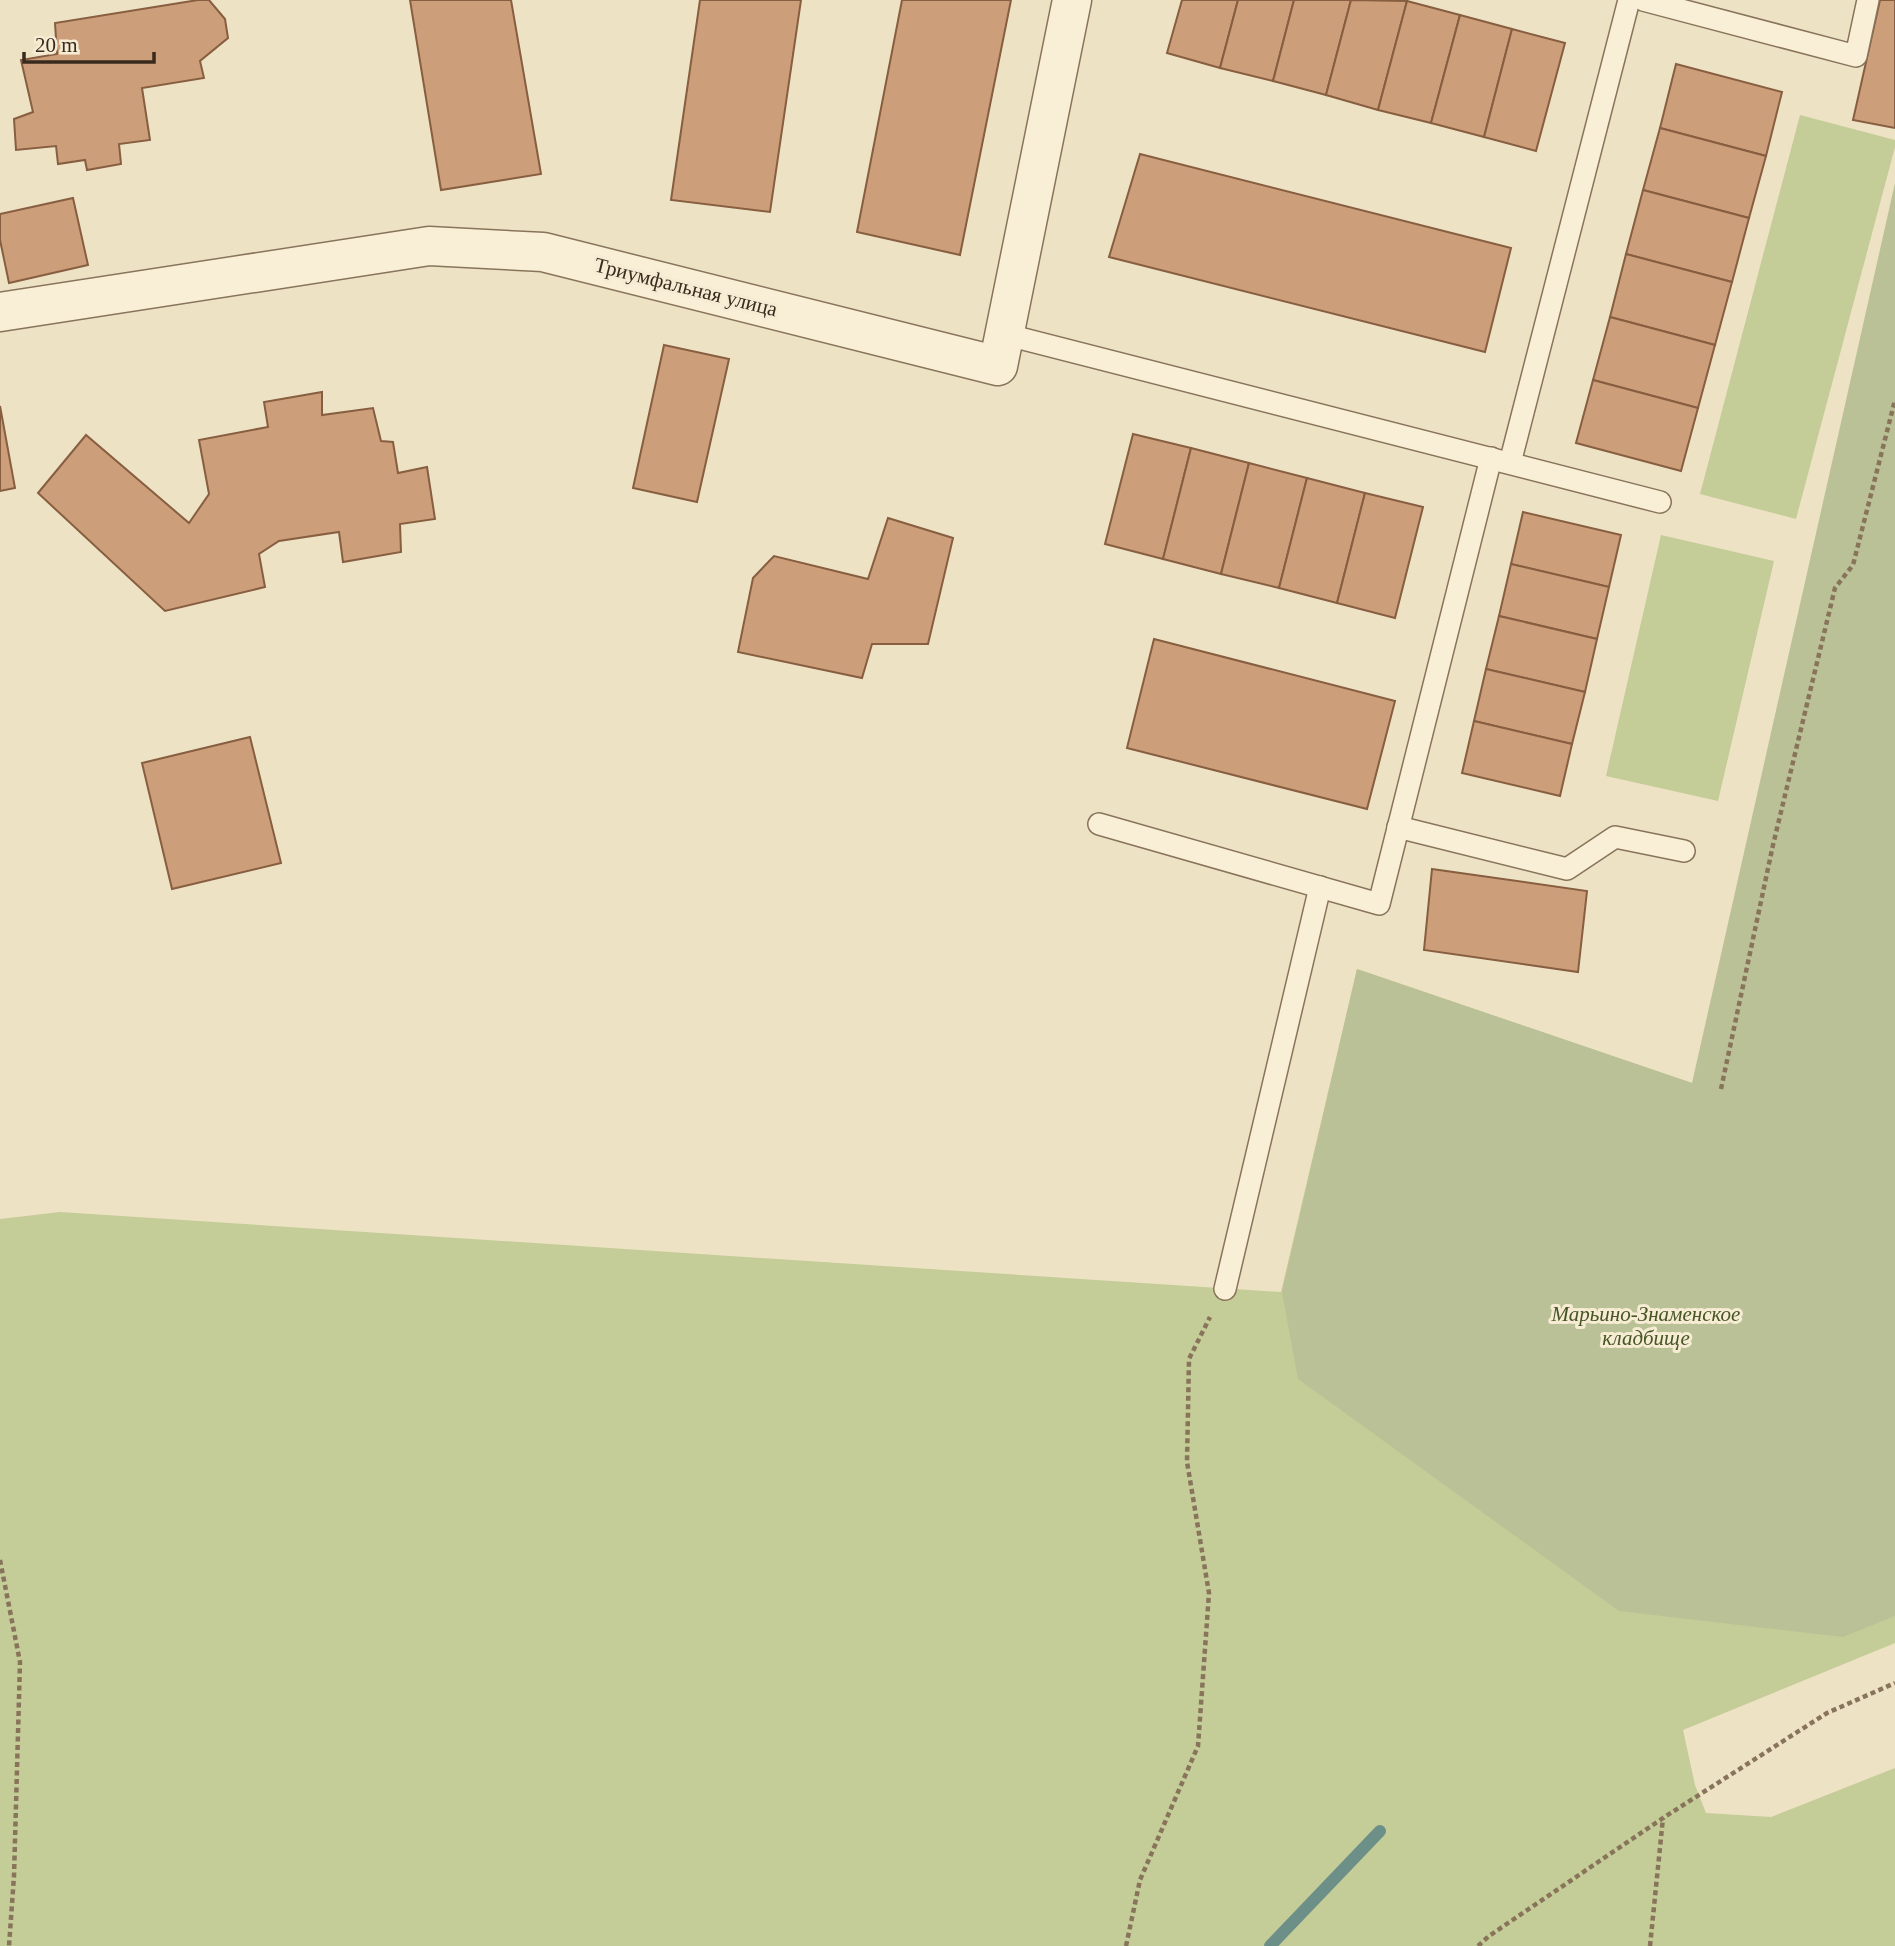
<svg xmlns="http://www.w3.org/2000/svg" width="1895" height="1946" viewBox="0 0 1895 1946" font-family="'Times New Roman',serif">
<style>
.green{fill:#c4cc97}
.cemetery{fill:#bbc197}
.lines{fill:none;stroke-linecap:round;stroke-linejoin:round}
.stream{stroke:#6c8f87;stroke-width:12}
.building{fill:#cc9e7a;stroke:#875e40;stroke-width:2}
.lane-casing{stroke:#88745a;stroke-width:24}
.street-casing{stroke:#88745a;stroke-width:41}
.path{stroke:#88745a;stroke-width:4.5;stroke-dasharray:5 3.5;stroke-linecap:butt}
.lane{stroke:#f9efd7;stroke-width:21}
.street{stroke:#f9efd7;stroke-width:38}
.labels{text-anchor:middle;stroke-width:6;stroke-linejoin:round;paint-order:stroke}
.street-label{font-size:21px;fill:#382b1e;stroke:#f5ecd3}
.park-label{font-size:21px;font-style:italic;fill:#475525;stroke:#f5ecd3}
</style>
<rect width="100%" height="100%" fill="#eee2c4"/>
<g class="green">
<polygon points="1800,115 1895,140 1895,147 1796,519 1700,494"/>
<polygon points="1661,535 1774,561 1718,801 1606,776"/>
<polygon points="1895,905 1895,1643 1683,1730 1695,1785 1706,1813 1771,1817 1895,1768 1895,1946 0,1946 0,1219 60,1212 1281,1292 1357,969 1692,1083"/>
</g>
<polygon class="cemetery" points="1895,183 1895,1616 1843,1637 1619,1611 1298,1379 1282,1292 1357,969 1692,1083"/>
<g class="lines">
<polyline class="stream" points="1270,1946 1380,1831"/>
</g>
<g class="building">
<polygon points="198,0 209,0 225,19 228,38 200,61 204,78 142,88 150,140 119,144 121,164 87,170 85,160 58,164 56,146 16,150 14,119 33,112 21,60 57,54 55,23"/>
<polygon points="410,0 511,0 541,174 441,190"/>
<polygon points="700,0 801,0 770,212 671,200"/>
<polygon points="902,0 1011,0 960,255 857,232"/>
<polygon points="1182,0 1238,0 1220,68 1167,53"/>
<polygon points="1238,0 1294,0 1273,81 1220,68"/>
<polygon points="1294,0 1351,0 1326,95 1273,81"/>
<polygon points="1351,0 1407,1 1378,110 1326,95"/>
<polygon points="1880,0 1895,0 1895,128 1853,120"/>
<polygon points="1407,1 1460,15 1431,123 1378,110"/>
<polygon points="1460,15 1512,29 1484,137 1431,123"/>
<polygon points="1512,29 1565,43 1536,151 1484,137"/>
<polygon points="1676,64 1782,92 1766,156 1660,128"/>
<polygon points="1660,128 1766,156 1749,218 1643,190"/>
<polygon points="1140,154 1511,248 1485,352 1109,257"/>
<polygon points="1643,190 1749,218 1732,282 1626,254"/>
<polygon points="73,198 88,265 9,283 0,240 0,214"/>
<polygon points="1626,254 1732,282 1715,345 1610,317"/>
<polygon points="1610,317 1715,345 1698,408 1593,380"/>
<polygon points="664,345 729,359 697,502 633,488"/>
<polygon points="1593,380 1698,408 1681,471 1576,443"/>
<polygon points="322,392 322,415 373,408 381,441 393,442 398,473 427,467 435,519 400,524 401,552 343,562 339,532 279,541 259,554 265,587 165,611 38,493 86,435 189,523 209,494 199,440 268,427 264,402"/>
<polygon points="0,406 15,488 0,491"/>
<polygon points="1133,434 1191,448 1163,559 1105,544"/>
<polygon points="1191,448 1249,463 1221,574 1163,559"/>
<polygon points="1249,463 1307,478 1279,588 1221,574"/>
<polygon points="1307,478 1365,493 1337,603 1279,588"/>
<polygon points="1365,493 1423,507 1395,618 1337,603"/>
<polygon points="1523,512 1621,535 1609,587 1511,564"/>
<polygon points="888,518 953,538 928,644 872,644 862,678 738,652 753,578 774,556 868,579"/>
<polygon points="1511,564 1609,587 1597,639 1499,616"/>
<polygon points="1499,616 1597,639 1585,692 1486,669"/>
<polygon points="1154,639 1395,701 1367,809 1127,748"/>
<polygon points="1486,669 1585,692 1572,744 1474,721"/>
<polygon points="1474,721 1572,744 1560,796 1462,773"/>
<polygon points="250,737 281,863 172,889 142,763"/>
<polygon points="1432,869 1587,891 1578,972 1424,950"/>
</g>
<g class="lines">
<g class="lane-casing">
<g id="lane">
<polyline points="1643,0 1856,56 1868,0"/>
<polyline points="1004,334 1660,502"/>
<polyline points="1510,463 1629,0"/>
<polyline points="1099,824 1379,904 1491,458"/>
<polyline points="1398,827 1567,869 1615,837 1684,851"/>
<polyline points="1225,1289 1320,887"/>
</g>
</g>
<g class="street-casing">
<polyline id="street" points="0,312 429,246 543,252 998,366 1072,0"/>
</g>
<g class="path">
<polyline points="1721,1089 1773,845 1835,588 1853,565 1895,400"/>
<polyline points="0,1560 20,1662 14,1876 9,1946"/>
<polyline points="1126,1946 1140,1880 1198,1746 1209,1593 1187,1462 1189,1359 1210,1317"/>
<polyline points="1478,1946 1489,1936 1663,1818 1827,1713 1895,1683"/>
<polyline points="1650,1946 1663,1818"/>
</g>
<use href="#lane" class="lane"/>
<use href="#street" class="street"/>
</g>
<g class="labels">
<g class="street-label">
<text transform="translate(686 287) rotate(14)" y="7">Триумфальная улица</text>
</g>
<g class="park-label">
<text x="1646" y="1321">Марьино-Знаменское<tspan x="1646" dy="24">кладбище</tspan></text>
</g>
</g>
<path d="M24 52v10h130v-10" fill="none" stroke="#382b1e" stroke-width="3.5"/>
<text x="35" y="52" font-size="21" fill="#382b1e" stroke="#f5ecd3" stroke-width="5" paint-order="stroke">20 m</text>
</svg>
